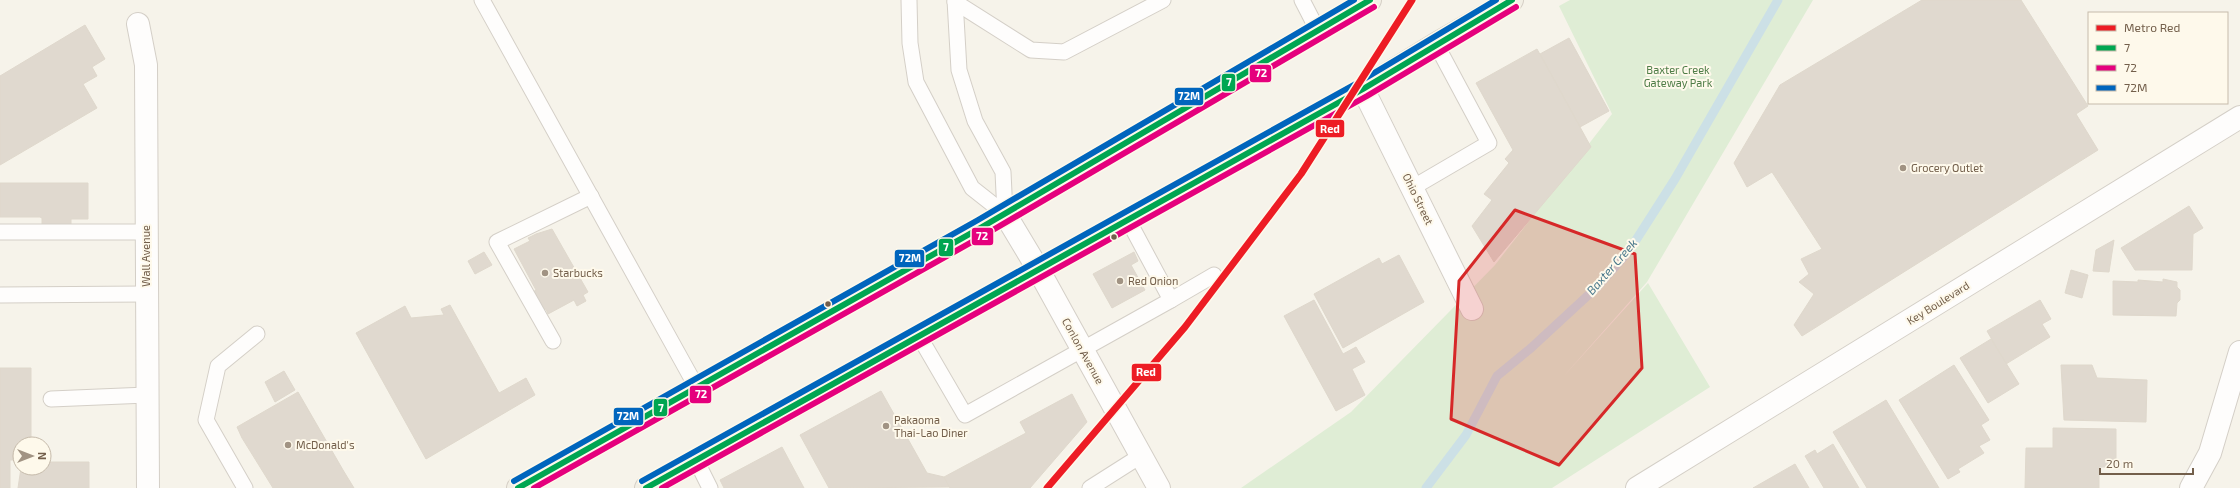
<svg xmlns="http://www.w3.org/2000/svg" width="2240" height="488" viewBox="0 0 2240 488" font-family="'Exo 2',sans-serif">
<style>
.green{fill:#dfedd5}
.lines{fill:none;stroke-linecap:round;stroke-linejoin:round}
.stream{stroke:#cce0e6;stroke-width:9}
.building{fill:#e0d9cf;stroke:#dfd8cc}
.service-casing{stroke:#d4cfc7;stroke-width:17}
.minor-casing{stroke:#d4cfc7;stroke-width:24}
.tertiary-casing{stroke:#d4cfc7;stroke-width:24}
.primary-casing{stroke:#d5cfc6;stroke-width:24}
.service{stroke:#fefdfc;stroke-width:15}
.minor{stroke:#fefdfc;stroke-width:22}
.tertiary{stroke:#fefdfc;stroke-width:22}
.primary{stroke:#f2efe5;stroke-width:22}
.bus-1-casing{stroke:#fef9eb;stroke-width:9}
.bus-2-casing{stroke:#fef9eb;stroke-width:9}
.bus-3-casing{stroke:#fef9eb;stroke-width:9}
.bus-1{stroke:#00a651;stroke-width:6}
.bus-2{stroke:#e5007d;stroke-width:6}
.bus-3{stroke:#0065bd;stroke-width:6}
.metro-1-casing{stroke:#fef9eb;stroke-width:10}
.metro-1{stroke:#ed1c24;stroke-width:7}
.marked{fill:#d62828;fill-opacity:0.2;stroke:#d62828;stroke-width:3;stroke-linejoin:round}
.poi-dot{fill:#a19383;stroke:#fef9eb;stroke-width:1.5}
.bus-dot{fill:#735f4b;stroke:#fef9eb;stroke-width:1.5}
.labels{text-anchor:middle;stroke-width:4;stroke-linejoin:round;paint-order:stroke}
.park-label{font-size:11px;fill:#4f7d47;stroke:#fef9eb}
.poi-label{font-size:11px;fill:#735f4b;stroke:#fef9eb;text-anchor:start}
.street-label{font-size:11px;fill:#735f4b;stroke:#fef9eb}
.water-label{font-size:12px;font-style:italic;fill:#49788c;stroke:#fef9eb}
.line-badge{stroke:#fef9eb;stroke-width:1.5}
.badge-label{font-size:11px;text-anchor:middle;font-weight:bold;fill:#fff}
</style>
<rect width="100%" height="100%" fill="#f6f3ea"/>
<polygon class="green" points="1570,0 1813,0 1647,282 1563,377 1648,283 1710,387 1552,488 1241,488 1351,412 1495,265 1612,114 1559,6"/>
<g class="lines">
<polyline class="stream" points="1426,488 1466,435 1497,376 1531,348 1597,287 1629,251 1675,179 1778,0"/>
</g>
<g class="building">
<polygon points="1922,0 2021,0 2088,106 2076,114 2098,150 1802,336 1794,325 1814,294 1799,282 1809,274 1801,259 1822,249 1772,172 1747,187 1734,163 1780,85"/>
<polygon points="85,25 105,59 92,67 97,76 83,84 97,108 0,165 0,76"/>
<polygon points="1569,38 1609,111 1580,127 1540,54"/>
<polygon points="1537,49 1591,147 1494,262 1472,226 1492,200 1484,194 1509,163 1505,159 1513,150 1476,83"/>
<polygon points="0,183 88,183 88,219 71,219 71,227 42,227 42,218 40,217 0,217"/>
<polygon points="2189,206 2203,228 2193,234 2192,270 2135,270 2121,248"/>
<polygon points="552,229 588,292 583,295 586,301 577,306 574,300 548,314 546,309 543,310 533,292 536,290 514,249 530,241 528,238 536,234"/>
<polygon points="2114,240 2109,272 2093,271 2096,250"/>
<polygon points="484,252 492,265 475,274 468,261"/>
<polygon points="1134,252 1138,261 1131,265 1145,290 1112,308 1093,274"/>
<polygon points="1399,255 1424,302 1343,348 1314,294 1379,258 1382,264"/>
<polygon points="2071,270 2088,275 2082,298 2065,293"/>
<polygon points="2163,279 2177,282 2177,287 2180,290 2180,300 2177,303 2176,316 2113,315 2113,281 2138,282 2138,280 2163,282"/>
<polygon points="1314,300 1343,354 1356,347 1365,362 1352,369 1365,395 1336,411 1284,316"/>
<polygon points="2040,300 2051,319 2042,324 2050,337 2006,364 1987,331"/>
<polygon points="450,305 499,393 526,378 535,395 426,459 356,333 405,306 411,318 444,315 441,309"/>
<polygon points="1991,339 2019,384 1988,403 1960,358"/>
<polygon points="1954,365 1989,420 1981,425 1990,440 1979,446 1984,453 1958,469 1960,472 1948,479 1899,400"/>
<polygon points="2061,365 2092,365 2097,378 2147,380 2146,422 2064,420"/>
<polygon points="0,368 31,368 31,444 20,444 20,460 10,460 10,488 0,488"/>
<polygon points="284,371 295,390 275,402 265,382"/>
<polygon points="881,391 927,473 944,477 950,487 829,488 800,435"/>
<polygon points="298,392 343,470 354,488 273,488 242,438 237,427"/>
<polygon points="1072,394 1087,422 1030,488 950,488 944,477 1026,433 1020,422"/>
<polygon points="1886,400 1939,488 1867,488 1833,432"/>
<polygon points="2053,428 2116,429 2116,467 2099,467 2099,488 2025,488 2026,448 2053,448"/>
<polygon points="1833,444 1859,488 1824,488 1805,456 1815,450 1817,454"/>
<polygon points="782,447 804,488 724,488 720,480"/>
<polygon points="44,462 89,462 89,488 18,488 21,468 44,468"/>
<polygon points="1795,464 1809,488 1753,488"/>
</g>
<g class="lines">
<g class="service-casing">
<g id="service">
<polyline points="482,0 697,388"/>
<polyline points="909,0 910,43 916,82 972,188 1005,214"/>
<polyline points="955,0 959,70 975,121 1003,172 1005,214"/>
<polyline points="1302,0 1318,31"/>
<polyline points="955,2 1031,50 1064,52 1163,0"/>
<polyline points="1412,188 1489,143 1436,44"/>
<polyline points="0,232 146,232"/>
<polyline points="0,295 146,294"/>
<polyline points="1171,300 1214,275"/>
<polyline points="919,336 965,415 1171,300 1127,218"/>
<polyline points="553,341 497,242 591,196"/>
<polyline points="51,399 147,395"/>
<polyline points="696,460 710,488"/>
<polyline points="245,488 206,420 218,366 257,334"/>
<polyline points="1090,488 1142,455"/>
</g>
</g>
<g class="minor-casing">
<g id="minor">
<polyline points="138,24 146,65 148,488"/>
<polyline points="1363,89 1472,309"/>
<polyline points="1005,214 1038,269 1159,488"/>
<polyline points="2191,488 2210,453 2240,352"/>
</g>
</g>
<g class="tertiary-casing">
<polyline id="tertiary" points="1637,488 2240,117"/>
</g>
<g class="primary-casing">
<g id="primary">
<polyline points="518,488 982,227 1370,0"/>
<polyline points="646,488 1363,89 1436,44 1512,0"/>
</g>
</g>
<use href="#service" class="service"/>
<use href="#minor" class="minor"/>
<use href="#tertiary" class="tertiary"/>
<use href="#primary" class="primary"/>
<g class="bus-1-casing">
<g id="bus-1">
<polyline points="518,488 982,227 1370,0"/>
<polyline points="646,488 1363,89 1512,0"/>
</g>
</g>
<g class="bus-2-casing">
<g id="bus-2">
<polyline points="534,488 986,234 1374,7"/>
<polyline points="662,488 1367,96 1516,7"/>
</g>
</g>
<g class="bus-3-casing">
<g id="bus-3">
<polyline points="514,481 978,220 1354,0"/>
<polyline points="642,481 1359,82 1496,0"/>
</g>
</g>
<use href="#bus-1" class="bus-1"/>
<use href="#bus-2" class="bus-2"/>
<use href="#bus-3" class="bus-3"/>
<g class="metro-1-casing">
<polyline id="metro-1" points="1047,488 1185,327 1301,174 1412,0"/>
</g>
<use href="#metro-1" class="metro-1"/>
</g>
<path class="marked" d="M1515 210 1635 254 1642 368 1559 465 1451 419 1459 281Z"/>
<g class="poi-dot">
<circle cx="1903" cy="168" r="4"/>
<circle cx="545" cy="273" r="4"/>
<circle cx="1120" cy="281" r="4"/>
<circle cx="886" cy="426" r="4"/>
<circle cx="288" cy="445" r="4"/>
</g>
<g class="bus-dot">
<circle cx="1114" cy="237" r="3.5"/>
<circle cx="828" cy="304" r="3.5"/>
</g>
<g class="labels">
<g class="park-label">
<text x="1678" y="74">Baxter Creek<tspan x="1678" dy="13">Gateway Park</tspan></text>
</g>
<g class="poi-label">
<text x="1911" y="172">Grocery Outlet</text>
<text x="553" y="277">Starbucks</text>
<text x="1128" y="285">Red Onion</text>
<text x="894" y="424">Pakaoma<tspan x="894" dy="13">Thai-Lao Diner</tspan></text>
<text x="296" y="449">McDonald's</text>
</g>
<g class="street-label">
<text transform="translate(1418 199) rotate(64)" y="4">Ohio Street</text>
<text transform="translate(146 256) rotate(-90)" y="4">Wall Avenue</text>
<text transform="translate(1938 303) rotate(-32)" y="4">Key Boulevard</text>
<text transform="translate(1083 351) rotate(61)" y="4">Conlon Avenue</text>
</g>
<g class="water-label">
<text transform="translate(1612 267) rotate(-49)" y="4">Baxter Creek</text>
</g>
</g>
<g class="line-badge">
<rect x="1249" y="64" width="23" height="19" rx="4" fill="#e5007d"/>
<rect x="1221" y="73" width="15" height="19" rx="4" fill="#00a651"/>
<rect x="1174" y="87" width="30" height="19" rx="4" fill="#0065bd"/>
<rect x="1315" y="119" width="30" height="19" rx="4" fill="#ed1c24"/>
<rect x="971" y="227" width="23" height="19" rx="4" fill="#e5007d"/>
<rect x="938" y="238" width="16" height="19" rx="4" fill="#00a651"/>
<rect x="894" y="249" width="31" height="19" rx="4" fill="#0065bd"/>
<rect x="1131" y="363" width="31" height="19" rx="4" fill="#ed1c24"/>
<rect x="689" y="385" width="23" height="19" rx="4" fill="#e5007d"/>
<rect x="653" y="398" width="15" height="19" rx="4" fill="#00a651"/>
<rect x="613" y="407" width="31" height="19" rx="4" fill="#0065bd"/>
</g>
<g class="badge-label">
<text x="1261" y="77">72</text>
<text x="1229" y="86">7</text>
<text x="1189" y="100">72M</text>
<text x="1330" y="133">Red</text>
<text x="982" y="240">72</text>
<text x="946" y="251">7</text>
<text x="910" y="262">72M</text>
<text x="1146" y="376">Red</text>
<text x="701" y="398">72</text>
<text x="661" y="412">7</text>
<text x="628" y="420">72M</text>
</g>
<rect x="2088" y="12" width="140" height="92" fill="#fef9eb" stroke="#c6bbab"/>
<rect x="2096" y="25" width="20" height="6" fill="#ed1c24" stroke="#c6bbab"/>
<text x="2124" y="32" font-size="12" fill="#735f4b">Metro Red</text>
<rect x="2096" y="45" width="20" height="6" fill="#00a651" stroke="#c6bbab"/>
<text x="2124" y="52" font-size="12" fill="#735f4b">7</text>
<rect x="2096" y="65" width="20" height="6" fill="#e5007d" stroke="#c6bbab"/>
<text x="2124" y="72" font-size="12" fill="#735f4b">72</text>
<rect x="2096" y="85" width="20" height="6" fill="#0065bd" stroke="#c6bbab"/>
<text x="2124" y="92" font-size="12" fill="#735f4b">72M</text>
<g transform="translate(32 456) rotate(90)"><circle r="19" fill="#fef9eb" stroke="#c6bbab"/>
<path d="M0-3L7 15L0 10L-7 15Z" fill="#a19383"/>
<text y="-6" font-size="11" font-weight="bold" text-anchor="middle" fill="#735f4b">N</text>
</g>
<path d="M2100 468v6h93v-6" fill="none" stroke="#735f4b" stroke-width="2"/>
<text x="2106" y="468" font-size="12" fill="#735f4b" stroke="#fef9eb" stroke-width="3" paint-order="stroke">20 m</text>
</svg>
